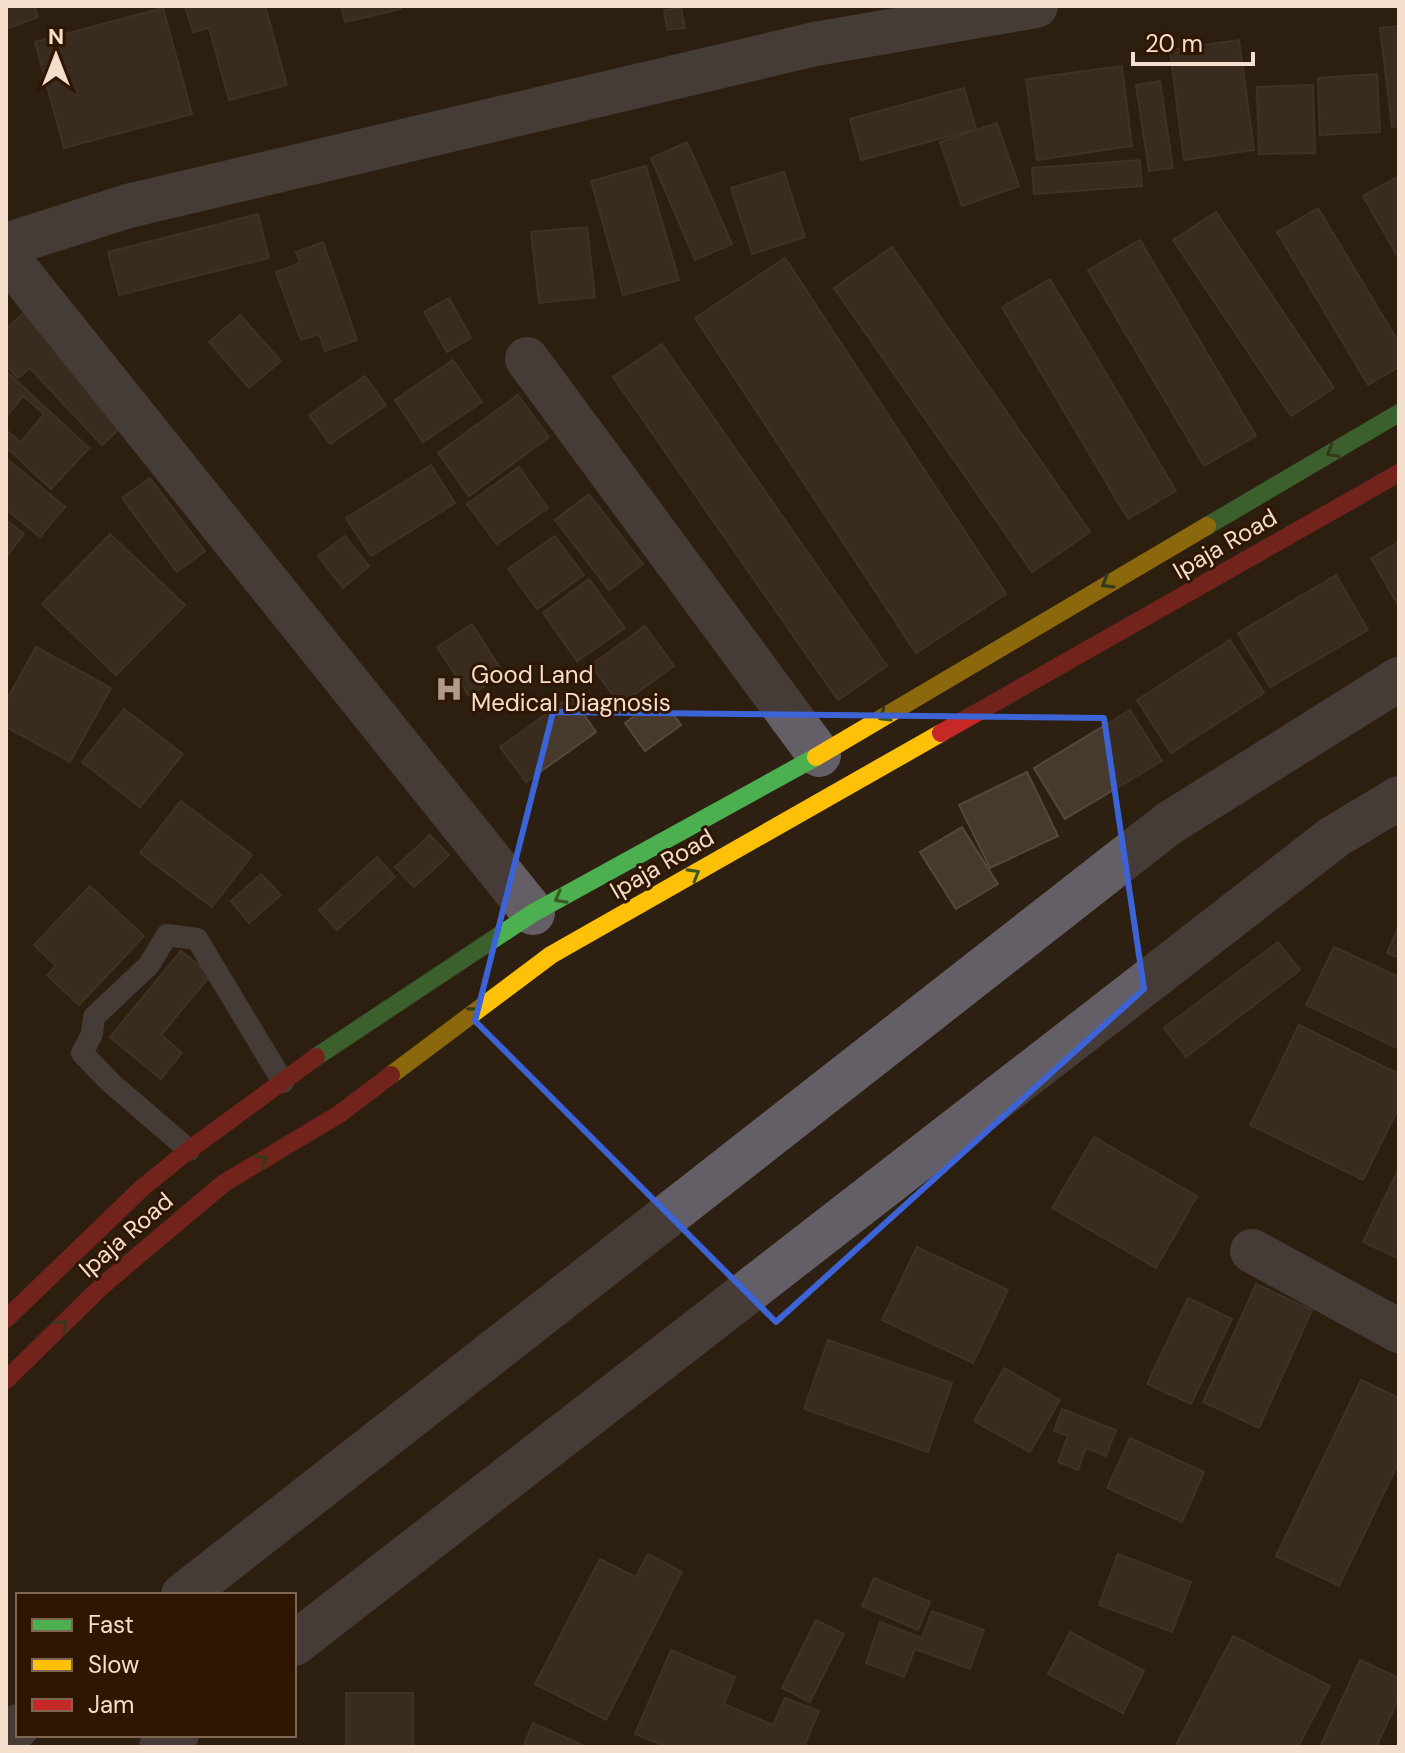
<svg xmlns="http://www.w3.org/2000/svg" width="1405" height="1753" viewBox="0 0 1405 1753" font-family="'DM Sans',sans-serif">
<style>
.building{fill:#473a2d;stroke:#55473a;stroke-width:2}
.lines{fill:none;stroke-linecap:round;stroke-linejoin:round}
.lane{stroke:#645f66;stroke-width:22}
.street{stroke:#645f66;stroke-width:44}
.fast{stroke:#4caf50;stroke-width:18}
.slow{stroke:#ffc107;stroke-width:18}
.jam{stroke:#c62828;stroke-width:18}
.oneway{stroke:#3c5b24}
.marked{fill:none;stroke:#3d64d6;stroke-width:6;stroke-linejoin:round}
.labels{text-anchor:middle;stroke-width:6;stroke-linejoin:round;paint-order:stroke}
.street-label{font-size:24px;fill:#f5decb;stroke:#2f1600}
.poi-label{font-size:24px;fill:#f5decb;stroke:#2f1600;text-anchor:start}
</style>
<rect width="100%" height="100%" fill="#2d1f11"/>
<g class="building">
<polygon points="6,6 34,6 38,17 6,29"/>
<polygon points="185,6 265,6 287,85 229,100 209,28 193,32"/>
<polygon points="341,6 401,6 401,9 345,22"/>
<polygon points="163,8 192,114 64,148 35,42"/>
<polygon points="681,8 685,28 667,30 664,10"/>
<polygon points="1399,26 1399,126 1392,127 1380,28"/>
<polygon points="1239,40 1254,150 1184,160 1170,50"/>
<polygon points="1122,66 1132,146 1037,160 1026,79"/>
<polygon points="1377,74 1380,132 1320,135 1318,78"/>
<polygon points="1160,81 1173,168 1149,171 1136,85"/>
<polygon points="1313,85 1315,153 1259,154 1257,87"/>
<polygon points="964,88 976,129 861,160 850,119"/>
<polygon points="997,123 1019,186 962,206 940,142"/>
<polygon points="687,142 732,244 695,260 651,158"/>
<polygon points="1140,160 1142,186 1034,194 1032,168"/>
<polygon points="646,166 679,280 623,295 591,181"/>
<polygon points="784,172 805,237 752,254 731,188"/>
<polygon points="1399,176 1399,259 1363,196"/>
<polygon points="1318,208 1399,343 1399,367 1368,385 1277,232"/>
<polygon points="1216,212 1334,388 1291,416 1173,240"/>
<polygon points="258,214 269,258 119,295 108,252"/>
<polygon points="587,227 595,297 539,303 531,232"/>
<polygon points="1140,240 1256,436 1204,466 1088,270"/>
<polygon points="323,242 357,340 325,351 319,334 301,340 276,272 300,263 296,252"/>
<polygon points="892,247 1090,532 1032,572 834,288"/>
<polygon points="785,258 1006,594 916,653 695,318"/>
<polygon points="1050,279 1176,491 1128,519 1002,307"/>
<polygon points="449,298 471,338 447,352 424,312"/>
<polygon points="30,307 133,416 102,445 30,368 18,378 6,365 6,329"/>
<polygon points="240,315 281,361 249,388 209,342"/>
<polygon points="662,344 887,666 838,700 613,377"/>
<polygon points="453,360 482,402 423,442 395,400"/>
<polygon points="6,371 89,448 51,489 6,447 6,430 21,442 44,414 23,396 6,417"/>
<polygon points="365,376 386,405 330,444 309,415"/>
<polygon points="518,395 549,437 469,496 438,453"/>
<polygon points="6,458 65,507 40,537 6,509"/>
<polygon points="431,465 455,503 371,556 346,518"/>
<polygon points="519,467 548,508 497,544 467,504"/>
<polygon points="150,478 205,551 177,572 122,498"/>
<polygon points="589,494 643,564 609,590 555,520"/>
<polygon points="6,520 24,534 6,557"/>
<polygon points="110,534 185,605 116,675 42,604"/>
<polygon points="345,536 369,566 343,588 318,556"/>
<polygon points="555,536 584,575 537,609 508,569"/>
<polygon points="1399,542 1399,605 1398,605 1371,558"/>
<polygon points="1336,575 1368,630 1270,687 1238,633"/>
<polygon points="589,579 625,628 577,661 543,613"/>
<polygon points="472,624 504,674 469,696 437,647"/>
<polygon points="645,626 674,666 620,705 591,665"/>
<polygon points="1230,640 1264,693 1171,753 1137,700"/>
<polygon points="36,647 111,688 70,762 6,727 6,701"/>
<polygon points="571,696 596,732 526,782 500,747"/>
<polygon points="661,697 681,725 645,751 625,723"/>
<polygon points="124,709 183,754 140,807 82,762"/>
<polygon points="1130,710 1162,761 1065,819 1034,768"/>
<polygon points="1027,772 1058,836 990,868 959,805"/>
<polygon points="181,801 252,855 212,907 140,853"/>
<polygon points="962,827 998,884 956,909 920,852"/>
<polygon points="430,835 449,855 414,887 395,867"/>
<polygon points="377,857 395,877 337,930 319,910"/>
<polygon points="261,874 281,895 249,923 231,901"/>
<polygon points="90,886 144,936 79,1005 47,975 56,966 34,945"/>
<polygon points="1399,926 1399,958 1387,953"/>
<polygon points="1278,942 1300,970 1186,1057 1164,1028"/>
<polygon points="1334,947 1399,977 1399,1049 1306,1005"/>
<polygon points="181,951 211,975 161,1035 182,1053 161,1079 110,1037"/>
<polygon points="1299,1025 1399,1074 1399,1107 1363,1180 1250,1125"/>
<polygon points="1094,1137 1197,1196 1156,1268 1052,1208"/>
<polygon points="1399,1168 1399,1259 1363,1242"/>
<polygon points="917,1247 1008,1290 973,1363 882,1320"/>
<polygon points="1256,1284 1312,1310 1259,1428 1203,1402"/>
<polygon points="1188,1298 1232,1319 1191,1404 1147,1384"/>
<polygon points="828,1340 952,1383 928,1452 804,1409"/>
<polygon points="1004,1368 1060,1400 1030,1452 974,1421"/>
<polygon points="1361,1380 1399,1398 1399,1462 1339,1586 1276,1556"/>
<polygon points="1062,1409 1116,1430 1106,1456 1086,1448 1078,1470 1058,1462 1068,1436 1054,1431"/>
<polygon points="1130,1438 1204,1472 1182,1522 1107,1488"/>
<polygon points="648,1554 682,1572 606,1720 535,1684 600,1559 636,1577"/>
<polygon points="1118,1554 1191,1582 1172,1632 1099,1605"/>
<polygon points="874,1578 930,1602 918,1630 862,1606"/>
<polygon points="932,1611 984,1630 970,1669 915,1649 904,1677 866,1663 880,1622 922,1638"/>
<polygon points="816,1620 844,1634 810,1702 782,1688"/>
<polygon points="1070,1632 1144,1671 1123,1713 1048,1674"/>
<polygon points="1233,1636 1330,1686 1298,1747 1175,1747"/>
<polygon points="671,1650 735,1677 724,1704 773,1725 785,1698 819,1711 804,1747 667,1747 635,1734"/>
<polygon points="1360,1660 1399,1678 1399,1698 1376,1747 1320,1747"/>
<rect x="346" y="1693" width="67" height="54"/>
<polygon points="533,1723 587,1747 523,1747"/>
</g>
<g class="lines">
<polyline class="lane" points="189,1150 111,1083 82,1053 92,1034 94,1017 149,965 167,935 197,939 283,1082"/>
<g class="street">
<polyline points="6,245 128,206 815,44 1036,6"/>
<polyline points="6,256 533,913"/>
<polyline points="527,359 819,755"/>
<polyline points="1252,1251 1399,1331"/>
<polyline points="183,1595 1168,824 1399,679"/>
<polyline points="294,1644 1334,837 1399,798"/>
<polyline points="6,1736 18,1726"/>
<polyline points="161,1747 177,1735"/>
</g>
<g class="fast">
<polyline points="1207,526 1399,413"/>
<polyline points="316,1057 533,913 816,757"/>
</g>
<g class="slow">
<polyline points="816,757 1207,526"/>
<polyline points="391,1075 551,955 941,733"/>
</g>
<g class="jam">
<polyline points="941,733 1399,473"/>
<polyline points="6,1319 142,1188 189,1150 316,1057"/>
<polyline points="6,1380 102,1286 224,1183 338,1115 391,1075"/>
</g>
</g>
<defs><path id="oneway-chevron" d="M-2-3.5L2.5 0L-2 3.5" fill="none" stroke-width="1.6" stroke-linecap="round" stroke-linejoin="round" transform="scale(2)"/></defs>
<g class="oneway">
<use href="#oneway-chevron" transform="translate(1332 452) rotate(150)"/>
<use href="#oneway-chevron" transform="translate(1107 583) rotate(149)"/>
<use href="#oneway-chevron" transform="translate(884 716) rotate(149)"/>
<use href="#oneway-chevron" transform="translate(694 874) rotate(-30)"/>
<use href="#oneway-chevron" transform="translate(560 898) rotate(151)"/>
<use href="#oneway-chevron" transform="translate(475 1012) rotate(-37)"/>
<use href="#oneway-chevron" transform="translate(262 1160) rotate(-31)"/>
<use href="#oneway-chevron" transform="translate(62 1325) rotate(-44)"/>
</g>
<path d="M0 0H1405V1753H0ZM553 712 1104 718 1144 989 776 1322 475 1021Z" fill="#2d1f11" fill-opacity=".55" fill-rule="evenodd"/>
<path class="marked" d="M553 712 1104 718 1144 989 776 1322 475 1021Z"/>
<defs>
<g id="hospital-bare" transform="scale(2.16)"><path d="M-5-5h3v3.5h4V-5h3V5h-3V1.5h-4V5h-3Z" fill="#af9b8a" stroke="#2f1600" stroke-width="2.5" paint-order="stroke"/></g>
</defs>
<g fill-rule="evenodd">
<use href="#hospital-bare" x="449" y="689"/>
</g>
<g class="labels">
<g class="street-label">
<text transform="translate(1225 544) rotate(-30)" y="8">Ipaja Road</text>
<text transform="translate(662 864) rotate(-30)" y="8">Ipaja Road</text>
<text transform="translate(126 1235) rotate(-41)" y="8">Ipaja Road</text>
</g>
<g class="poi-label">
<text x="471" y="683">Good Land<tspan x="471" dy="28">Medical Diagnosis</tspan></text>
</g>
</g>
<rect width="1405" height="1753" fill="none" stroke="#f5decb" stroke-width="16"/>
<rect x="16" y="1593" width="280" height="144" fill="#2f1600" stroke="#7e6651" stroke-width="2"/>
<rect x="32" y="1619" width="40" height="12" fill="#4caf50" stroke="#7e6651" stroke-width="2"/>
<text x="88" y="1633" font-size="24" fill="#f5decb">Fast</text>
<rect x="32" y="1659" width="40" height="12" fill="#ffc107" stroke="#7e6651" stroke-width="2"/>
<text x="88" y="1673" font-size="24" fill="#f5decb">Slow</text>
<rect x="32" y="1699" width="40" height="12" fill="#c62828" stroke="#7e6651" stroke-width="2"/>
<text x="88" y="1713" font-size="24" fill="#f5decb">Jam</text>
<g transform="translate(56 56)" stroke="#2f1600" stroke-width="6" paint-order="stroke">
<path d="M0-6L14 30L0 20L-14 30Z" fill="#f5decb"/>
<text y="-12" font-size="22" font-weight="bold" text-anchor="middle" fill="#f5decb">N</text>
</g>
<path d="M1133 52v12h120v-12" fill="none" stroke="#f5decb" stroke-width="4"/>
<text x="1145" y="52" font-size="24" fill="#f5decb" stroke="#2f1600" stroke-width="6" paint-order="stroke">20 m</text>
</svg>
